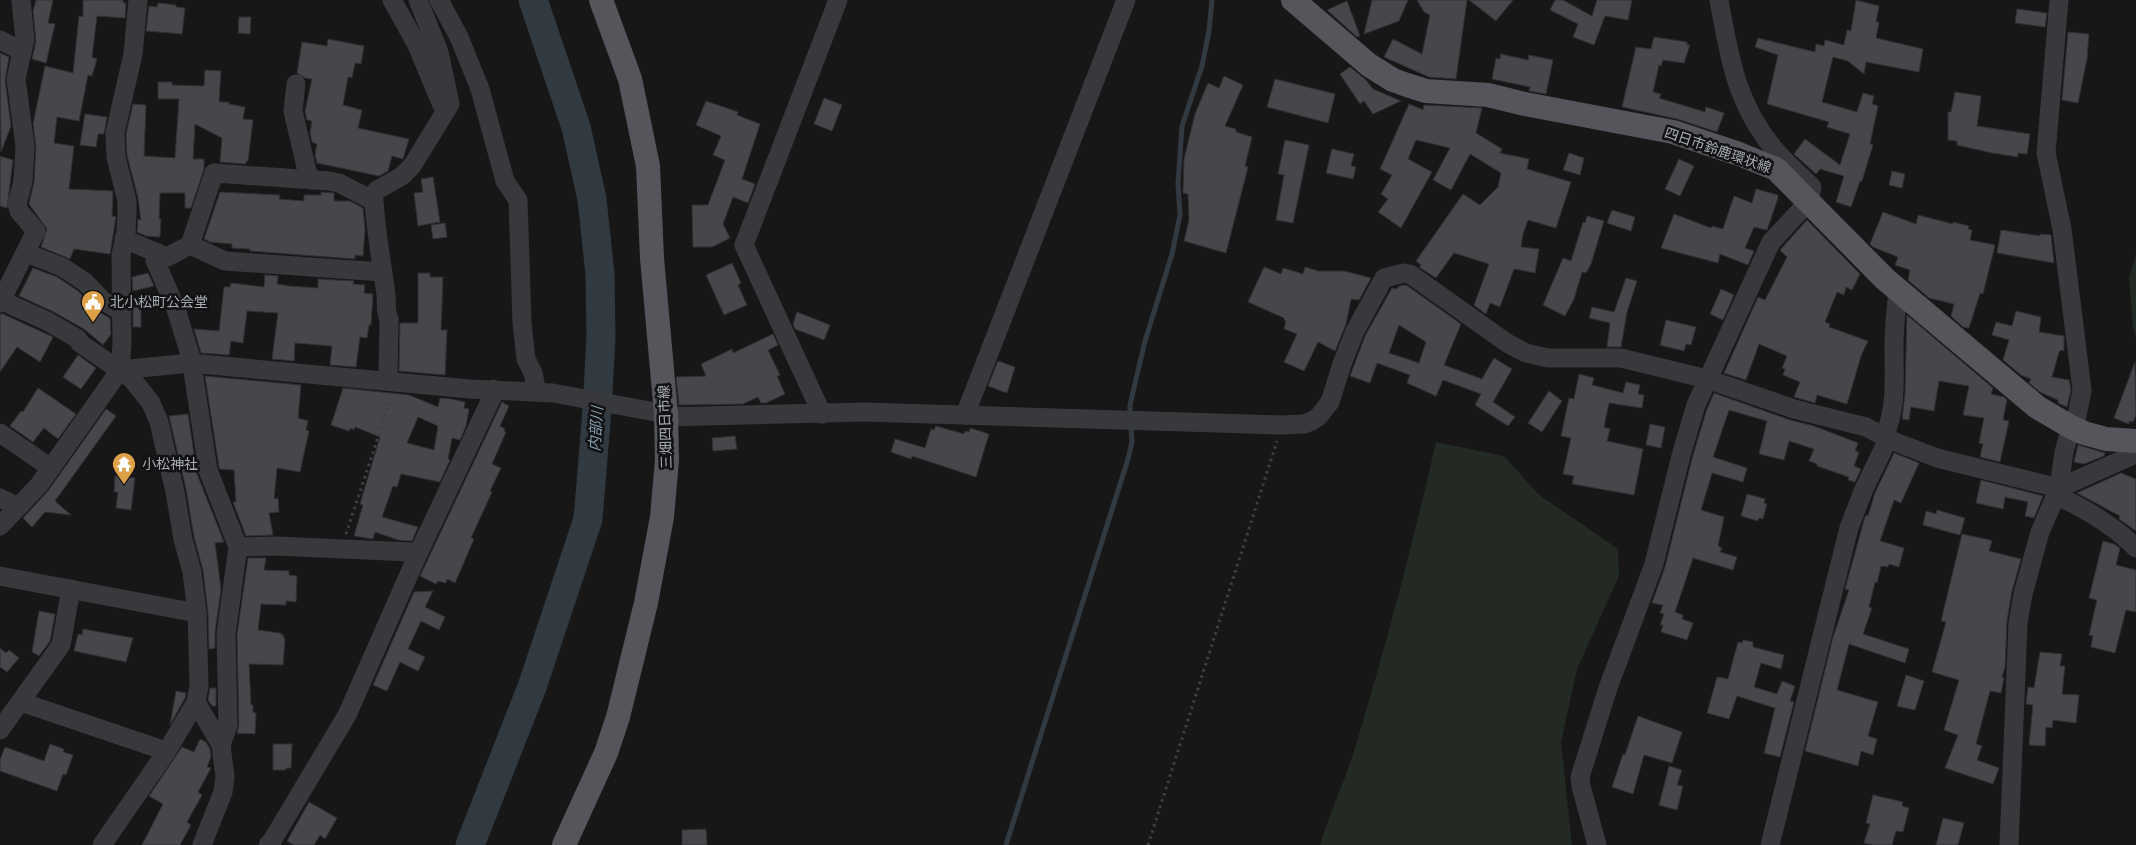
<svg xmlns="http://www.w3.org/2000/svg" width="2136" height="845" viewBox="0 0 2136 845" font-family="'Golos Text','Noto Sans JP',sans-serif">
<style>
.green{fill:#232a24}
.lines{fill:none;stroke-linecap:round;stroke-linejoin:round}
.stream{stroke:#313a40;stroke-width:5}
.river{stroke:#313a40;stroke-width:29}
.building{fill:#46474b;stroke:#313134;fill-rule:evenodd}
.path{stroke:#3e4044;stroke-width:3;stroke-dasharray:2.5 4;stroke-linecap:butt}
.minor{stroke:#38393d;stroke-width:19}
.major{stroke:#54565c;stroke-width:24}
.labels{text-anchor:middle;stroke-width:5;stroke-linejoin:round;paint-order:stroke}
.street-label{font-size:14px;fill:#aaafb7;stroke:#121213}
.poi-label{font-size:14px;fill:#aaafb7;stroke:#121213;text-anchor:start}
.water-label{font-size:15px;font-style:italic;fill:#859eae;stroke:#121213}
</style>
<rect width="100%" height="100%" fill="#171718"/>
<g class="green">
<polygon points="2136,253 2136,337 2133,328 2129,278"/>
<path d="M1436 442 1504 456 1538 494 1618 549 1619 576 1577 669 1561 742 1572 845H1320C1330 811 1346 779 1356 745 1386 645 1413 544 1436 442Z"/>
</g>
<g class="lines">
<g class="stream">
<polyline points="1130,416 1130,405 1145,341 1172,254 1180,215 1178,184 1182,126 1202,66 1209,31 1212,0"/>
<polyline points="1006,845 1128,459 1132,442 1131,425"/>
</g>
<polyline class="river" points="470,845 532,687 588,519 597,410 601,337 600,274 592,199 576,127 533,0"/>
</g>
<g class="building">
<polygon points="36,0 53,0 48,23 55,24 46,63 32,59 36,41 33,11"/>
<polygon points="83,0 123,0 123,3 126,3 125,18 97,16 92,57 97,59 92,76 88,75 79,121 57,117 54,143 74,146 69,189 113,191 112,216 116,217 110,254 74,249 70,259 41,247 47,229 29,204 34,182 36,146 33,124 45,66 73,73 79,16 83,17"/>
<polygon points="1372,0 1408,0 1399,21 1364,34"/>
<polygon points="1417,0 1467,0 1456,79 1429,77 1384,57 1393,39 1422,54 1430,15 1424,12"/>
<polygon points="1469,0 1513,0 1496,21"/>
<polygon points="1555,0 1563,0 1592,16 1597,0 1632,0 1628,20 1605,16 1594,45 1573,37 1578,24 1550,10"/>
<polygon points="1856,0 1879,6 1876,22 1879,22 1876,38 1923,49 1919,72 1866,62 1864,74 1848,61 1833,57 1822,102 1857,112 1863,93 1874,96 1872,104 1878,106 1870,144 1873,145 1862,181 1860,181 1851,207 1836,202 1844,176 1820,169 1816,174 1794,154 1805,139 1840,165 1850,134 1827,127 1829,122 1767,104 1778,55 1755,47 1758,38 1815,52 1816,44 1824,46 1825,40 1844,45 1847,30 1851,31"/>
<polygon points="1347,1 1360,36 1357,37 1327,10"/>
<polygon points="158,3 176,5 176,7 185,8 182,34 146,31 149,6 157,7"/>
<polygon points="2017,9 2047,13 2045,27 2015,23"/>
<polygon points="239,17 251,17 250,34 238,33"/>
<polygon points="2068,32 2089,34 2087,59 2078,103 2062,100"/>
<polygon points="1654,37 1687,42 1687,45 1690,45 1684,63 1663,60 1661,66 1659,65 1653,92 1661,94 1659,98 1705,112 1706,107 1724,113 1717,132 1677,119 1622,107 1636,47 1651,49"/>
<polygon points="328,39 364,46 361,64 355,63 352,78 348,77 343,105 362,110 358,128 409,139 403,159 392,156 388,171 379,176 317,163 315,155 317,144 312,142 310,133 312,121 307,120 305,111 312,79 305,78 297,73 302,42 327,46"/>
<polygon points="0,53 9,57 5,80 11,126 1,152"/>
<polygon points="1501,54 1528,60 1529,55 1553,60 1546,94 1529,91 1530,87 1492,79 1496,58 1500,59"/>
<polygon points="1350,67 1366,80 1373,89 1401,101 1373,114 1364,101 1360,104 1340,74"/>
<polygon points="205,70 221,71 219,102 229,102 229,104 245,107 243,119 253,120 248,161 246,161 246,164 220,162 222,138 195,124 193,159 204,159 204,169 191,208 185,208 185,193 160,193 159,219 161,219 160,237 146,236 137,232 138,219 141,220 138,198 127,155 126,134 133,104 146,105 144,156 175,158 179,99 158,99 158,82 172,82 172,85 204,86"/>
<polygon points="1224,76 1243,85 1225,126 1236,129 1236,132 1252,137 1245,166 1248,167 1226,253 1184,241 1189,220 1188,194 1183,193 1184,159 1195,114 1208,83 1219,88"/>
<polygon points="1275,79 1335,94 1328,123 1267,107"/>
<polygon points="1955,92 1981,96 1977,126 2030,134 2027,154 2018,153 2018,157 1992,153 1957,145 1957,141 1948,140 1948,112 1951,112"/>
<polygon points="824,98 842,105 832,131 814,124"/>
<polygon points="706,101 738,112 737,115 760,124 742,179 755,184 748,203 733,197 723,224 730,238 712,247 693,247 692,205 708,205 725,160 713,155 721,136 696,125"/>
<polygon points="1409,104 1423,110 1424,105 1482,108 1476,133 1502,149 1500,153 1529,159 1527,169 1571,182 1556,228 1528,220 1523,234 1521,247 1539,249 1535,273 1514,269 1500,307 1490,303 1486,314 1474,305 1489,264 1454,253 1436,278 1419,267 1421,265 1416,261 1463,194 1480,205 1498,187 1501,173 1470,154 1451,190 1433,180 1450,148 1416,140 1408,159 1432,172 1401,228 1378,212 1388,199 1381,194 1392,175 1380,169"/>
<polygon points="85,114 107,117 104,134 98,134 96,147 80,145"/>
<polygon points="1285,140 1309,145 1293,223 1276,220 1284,175 1278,174"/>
<polygon points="1332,149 1354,154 1351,166 1356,167 1353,179 1326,173"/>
<polygon points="1569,153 1584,158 1580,175 1563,170"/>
<polygon points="0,156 13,160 7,208 0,206"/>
<polygon points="1679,159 1694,166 1680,196 1665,189"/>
<polygon points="1892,171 1905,174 1902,188 1889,185"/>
<polygon points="433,177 440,222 418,226 414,193 423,192 421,179"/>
<polygon points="1756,189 1778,195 1778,198 1767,230 1754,227 1745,248 1754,251 1748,265 1720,254 1718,263 1661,248 1674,214 1711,228 1712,226 1723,229 1734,196 1752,203"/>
<polygon points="220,192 280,195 279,199 304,201 304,195 321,195 321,192 334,193 334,201 350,201 363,208 365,229 363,256 355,255 355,259 250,251 250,249 232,248 232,244 210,242 204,239"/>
<polygon points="1612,210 1635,217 1631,231 1607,223"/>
<polygon points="1883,212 1916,224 1918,215 1953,224 1953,222 1969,226 1968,229 1972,230 1970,240 1995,245 1983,294 1980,293 1969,328 1963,327 1951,316 1954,304 1929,298 1908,280 1910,270 1895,265 1898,257 1873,247 1870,244"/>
<polygon points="1587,216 1604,221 1591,264 1586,273 1582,272 1574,299 1565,316 1543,305 1563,258 1571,261 1583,222 1585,223"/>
<polygon points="1807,220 1860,274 1852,290 1846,287 1844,295 1837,292 1825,322 1830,324 1829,327 1868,341 1861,356 1847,404 1817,395 1815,403 1794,397 1800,382 1783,375 1785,369 1782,368 1787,356 1759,344 1746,380 1724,373 1758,297 1765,300 1787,257 1780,250"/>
<polygon points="445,223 447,237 433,239 431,225"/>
<polygon points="2001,230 2040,236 2040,234 2051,235 2054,263 1997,253"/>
<polygon points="732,263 741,283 738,285 747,305 724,315 706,275"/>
<polygon points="1264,267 1281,274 1283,268 1303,274 1305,267 1318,271 1344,271 1371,278 1359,300 1351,299 1346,324 1335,351 1318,342 1304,371 1284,362 1297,334 1284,329 1286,321 1284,320 1284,318 1248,302"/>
<polygon points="33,268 57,277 78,291 97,311 110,318 111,334 103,345 84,329 52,311 19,296"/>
<polygon points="148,273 154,286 133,291 132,277"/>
<polygon points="418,273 430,273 430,277 443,277 441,330 447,330 445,375 399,371 400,323 418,323"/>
<polygon points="265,275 278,276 277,284 289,286 318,288 318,279 354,281 353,284 365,285 364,293 373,294 371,325 369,325 367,338 360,337 356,367 330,365 332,346 295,343 294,361 272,359 278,313 247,311 243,343 231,341 229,355 201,353 194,329 219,331 224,287 230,287 231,283 264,287"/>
<polygon points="1626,278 1637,281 1627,312 1621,347 1607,347 1610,323 1589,318 1592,307 1614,312"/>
<path d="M1406 285 1461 324 1444 365 1482 379 1494 358 1512 369 1493 402 1515 417 1508 426 1475 405 1481 394 1443 380 1436 396 1407 383 1410 375 1377 363 1370 383 1350 376 1365 336 1392 288 1397 289 1399 286ZM1399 325 1426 342 1419 363 1389 353Z"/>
<polygon points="1721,289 1734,295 1723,320 1710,314"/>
<rect x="133" y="304" width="8" height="23"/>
<polygon points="2016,311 2041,317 2039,332 2064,336 2064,351 2061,350 2059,352 2052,377 2069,380 2071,390 2067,407 2058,403 2058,400 2040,392 2029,383 2031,379 2021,375 2003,360 2009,340 1992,335 1996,322 2012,326"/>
<polygon points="797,312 830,325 824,340 795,329 793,324"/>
<polygon points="0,314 3,314 53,337 40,362 17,347 0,372"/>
<polygon points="1907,315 1993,388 1991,394 2004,397 2007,400 2003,420 2009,421 2000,462 1980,457 1983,444 1979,443 1984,418 1963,415 1969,386 1939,381 1934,411 1911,407 1909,420 1902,419 1905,394"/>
<polygon points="1666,320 1696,327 1691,345 1686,344 1684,351 1660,345"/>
<polygon points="773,334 778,345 768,350 780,375 777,376 785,394 766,403 761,403 758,397 743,404 679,405 676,377 706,376 701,364 732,349 733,353"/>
<polygon points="78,355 96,368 81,389 63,377"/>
<polygon points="998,361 1015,367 1007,393 988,386"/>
<polygon points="2135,362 2136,415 2133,422 2129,421 2129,424 2114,418"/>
<polygon points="1579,374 1594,378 1592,385 1623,393 1626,382 1640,385 1638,394 1644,395 1642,408 1609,403 1604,427 1610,429 1607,441 1643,449 1634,495 1572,484 1574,476 1563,474 1571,438 1561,436 1569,398 1574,399"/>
<polygon points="205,376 301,385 298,418 308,421 306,430 309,431 300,472 277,468 274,499 278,498 279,512 269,513 273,535 246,536 233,502 236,502 234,470 220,469 219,467"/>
<polygon points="38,388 76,414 58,439 44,428 33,442 10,426 21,411 23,412"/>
<path d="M343 388 409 395 438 407 440 398 451 399 465 402 464 408 469 409 466 426 460 440 452 438 448 459 450 460 440 482 401 474 397 487 393 486 382 517 418 527 412 541 398 540 375 532 373 539 354 536 363 505 360 504 380 437 355 427 354 430 351 428 349 431 331 425ZM418 417 438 426 434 450 407 443Z"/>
<polygon points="1549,391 1562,401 1542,432 1528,423"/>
<polygon points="1714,393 1790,420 1814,426 1858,443 1855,451 1859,452 1854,466 1861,469 1855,482 1848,480 1849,477 1817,466 1817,464 1809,461 1814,449 1789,441 1784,460 1759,454 1767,421 1729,410 1713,457 1747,468 1743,482 1712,473 1701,510 1724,517 1718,546 1722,548 1720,552 1737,557 1733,570 1693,558 1675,612 1683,615 1682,619 1693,623 1687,640 1661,632 1663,625 1660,625 1664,614 1660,613 1663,605 1652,603 1665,567 1693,455 1707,409"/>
<polygon points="502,402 509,406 500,426 505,429 504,431 506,432 492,464 501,468 490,491 492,492 471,538 474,539 455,583 447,579 446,583 438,581 436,584 420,576"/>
<polygon points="106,409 116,416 55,501 71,515 45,512 32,527 23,518 48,491"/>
<polygon points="188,414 197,474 224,542 215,543 221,589 215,632 215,648 209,649 208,613 203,570 194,537 186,489 169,416"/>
<polygon points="1650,424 1665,427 1661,448 1646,445"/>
<polygon points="936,426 964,434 965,431 969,432 970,428 989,434 976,477 912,456 911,459 891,452 895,439 925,448 931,429 934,430"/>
<polygon points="735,436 737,449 713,451 712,438"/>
<polygon points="2078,445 2105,453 2104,456 2084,464 2074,462"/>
<polygon points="1894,453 1919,463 1901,503 1894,500 1880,541 1904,548 1899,567 1889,564 1888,567 1881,566 1877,583 1875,582 1869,607 1872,608 1863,634 1909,649 1905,663 1849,644 1837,690 1878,702 1868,736 1877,739 1873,755 1861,751 1858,766 1805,751 1833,637 1849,590 1845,589 1864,520 1866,515 1868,516 1875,493"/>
<polygon points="2121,473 2136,479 2136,531 2119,519 2120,516 2077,493"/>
<polygon points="115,476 135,478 131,510 116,508 118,492 114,492"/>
<polygon points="1981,480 2043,496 2034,518 2025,516 2028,502 2005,497 2003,509 1976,503"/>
<polygon points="1747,494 1765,499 1764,503 1767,504 1763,519 1759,518 1758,521 1741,516"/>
<polygon points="1937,510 1965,518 1960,535 1923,525 1926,511 1936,514"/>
<polygon points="1962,534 1990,540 1992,541 1989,551 2021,559 2012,591 2007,621 2005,667 2002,677 2004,678 2001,693 1990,691 1976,744 1982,746 1977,760 1999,768 1993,784 1945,768 1958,735 1944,730 1959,680 1932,672 1946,622 1941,621"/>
<polygon points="2103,541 2114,544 2120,548 2116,565 2136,570 2136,612 2126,610 2115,653 2091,647 2093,636 2089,635 2097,600 2089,598"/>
<polygon points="248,558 266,558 264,570 289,571 289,575 297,576 296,602 286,601 286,605 261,604 258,630 279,633 283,635 285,640 283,665 249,664 251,705 253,705 253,712 256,713 255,734 237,733 239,725 237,635"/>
<polygon points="433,591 425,607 445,617 439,630 421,621 408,649 425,657 418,671 400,662 387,691 373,685 414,592"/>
<polygon points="39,611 55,614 50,641 39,656 32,652"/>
<polygon points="83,629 133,638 126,662 74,651 78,634 82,635"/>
<polygon points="1743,640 1753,642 1753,647 1784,655 1781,669 1761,663 1754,687 1777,694 1782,681 1795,686 1790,701 1794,702 1780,757 1764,753 1775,708 1737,696 1729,719 1707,713 1717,677 1728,679 1738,642 1742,643"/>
<polygon points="0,648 6,653 9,650 19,658 7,672 0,667"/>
<polygon points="2040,652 2062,654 2060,666 2065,666 2062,694 2079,695 2076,723 2053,720 2052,728 2046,727 2045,746 2029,745 2033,705 2026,704 2028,687 2034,688"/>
<polygon points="1906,675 1924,681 1915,710 1897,706"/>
<polygon points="210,688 216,688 216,706 212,706 208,700"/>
<polygon points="176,691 186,693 185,698 170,725"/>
<polygon points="1638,716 1682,732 1672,763 1644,755 1633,794 1612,787 1623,754 1625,755"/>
<polygon points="200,739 206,742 210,749 211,757 207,767 211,768 198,792 202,795 187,822 191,825 180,845 142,845 163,804 149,796 182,747 194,752"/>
<polygon points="50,744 64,749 63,752 73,755 66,775 63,774 57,791 0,771 0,760 5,747 44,761"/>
<polygon points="273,744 292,744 291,768 286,768 286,770 273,770"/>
<polygon points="1669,766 1682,770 1677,785 1683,786 1677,810 1659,805"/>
<polygon points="1873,795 1903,802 1902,806 1909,808 1903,832 1896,831 1892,845 1873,845 1864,843 1870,824 1866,823"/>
<polygon points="309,802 337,818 325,839 320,835 314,845 294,845 287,841"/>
<polygon points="1943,818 1964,823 1958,845 1936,845"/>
<polygon points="706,829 707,845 682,845 682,830"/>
</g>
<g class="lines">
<g class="path">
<polyline points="346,534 391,398"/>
<polyline points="1148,845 1277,441"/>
</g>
<g class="minor">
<polyline points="392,0 416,43 442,105"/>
<polyline points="439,0 459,37 480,89 505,181 518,200 522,323 526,359 533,373 537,392"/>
<polyline points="0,40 22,51"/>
<polyline points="296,84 293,111 307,171 312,180"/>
<polyline points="369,199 377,190 402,176 412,166 450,104 439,52 418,0"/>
<path d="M124 239 167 257 190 245 214 173 329 181 339 183 374 201C376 233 382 264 386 295 387 303 385 312 389 319L388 380"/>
<polyline points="190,245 225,261 382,272"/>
<polyline points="156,252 155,260 176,309 191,358 208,470 238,547 226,634 228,725 221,745"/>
<polyline points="26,253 62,267 85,282 103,301 121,311"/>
<polyline points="0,300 47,321 78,339 80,343 132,379 151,403 159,422 175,492 183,539 192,572 197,613 199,686 196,702 167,751 102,845"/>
<polyline points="0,303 36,231 19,211 17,204 23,181 25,146 16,79 25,39 21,0"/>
<polyline points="120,370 190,363 470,389 553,393 666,414"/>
<polyline points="822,414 744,245 838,0"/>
<polyline points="965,415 1126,0"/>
<polyline points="666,417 865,412 1282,425 1304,424 1312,421 1319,416 1330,402 1342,364 1355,331 1384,278 1404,273 1410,274 1507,343 1526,353 1548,358 1621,358 1707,379 1794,409 1866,427 1888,439 1937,458 2059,488 2131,456 2135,441"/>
<polyline points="0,433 51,468"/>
<path d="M1884 437C1897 408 1894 379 1894 348 1894 329 1896 309 1898 290"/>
<path d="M2055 495C2084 508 2114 526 2136 548"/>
<polyline points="0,498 18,507"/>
<polyline points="0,526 39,485 120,370 122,344 121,255 126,232 127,214 127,201 116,157 115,133 133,54 138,0"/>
<polyline points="238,547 277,546 410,552 418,554"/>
<polyline points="0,576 197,613"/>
<polyline points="21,702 157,748 165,754"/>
<polyline points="196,702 221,745 225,777 223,792 202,845"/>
<polyline points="0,730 61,645 71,589"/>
<polyline points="268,845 273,839 347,715 418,554 492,397 493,389"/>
<path d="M1597 845 1581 786 1580 777 1608 688 1654 564 1682 452 1696 405 1771 242 1809 201 1812 187C1799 174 1785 162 1774 149 1736 103 1729 56 1719 0"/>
<polyline points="1770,845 1849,528 1864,489 1888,439"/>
<polyline points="2009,845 2018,623 2023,594 2040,532 2059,488 2064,452 2071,427 2077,416 2082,390 2062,229 2046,153 2059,0"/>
</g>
<g class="major">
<polyline points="1293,0 1369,65 1393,80 1407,85 1426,91 1488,95 1525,104 1673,132 1739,154 1776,169 1885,279 2037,407 2071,427 2084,433 2106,439 2136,441"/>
<polyline points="564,845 606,753 618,717 646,603 662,517 667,460 666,414 652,258 648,166 630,79 601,0"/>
</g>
</g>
<defs>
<g id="civic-pin" transform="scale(1.25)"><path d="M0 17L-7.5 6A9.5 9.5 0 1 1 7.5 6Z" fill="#dfa148" stroke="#121213"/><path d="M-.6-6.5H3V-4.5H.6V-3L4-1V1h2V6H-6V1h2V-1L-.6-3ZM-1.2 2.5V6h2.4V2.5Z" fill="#fff"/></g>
<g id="temple-pin" transform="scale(1.25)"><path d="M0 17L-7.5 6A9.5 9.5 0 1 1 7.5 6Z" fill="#dfa148" stroke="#121213"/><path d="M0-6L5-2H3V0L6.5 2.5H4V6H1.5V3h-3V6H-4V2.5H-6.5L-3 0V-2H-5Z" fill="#fff"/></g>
</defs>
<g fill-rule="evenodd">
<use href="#civic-pin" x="93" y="302"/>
<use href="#temple-pin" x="124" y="464"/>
</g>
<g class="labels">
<g class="street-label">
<text transform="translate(1718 150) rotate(19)" y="5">四日市鈴鹿環状線</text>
<text transform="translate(665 427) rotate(-92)" y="5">三畑四日市線</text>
</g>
<g class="poi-label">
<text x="110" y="307">北小松町公会堂</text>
<text x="142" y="469">小松神社</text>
</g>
<g class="water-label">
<text transform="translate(596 429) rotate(-86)" y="5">内部川</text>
</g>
</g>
</svg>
